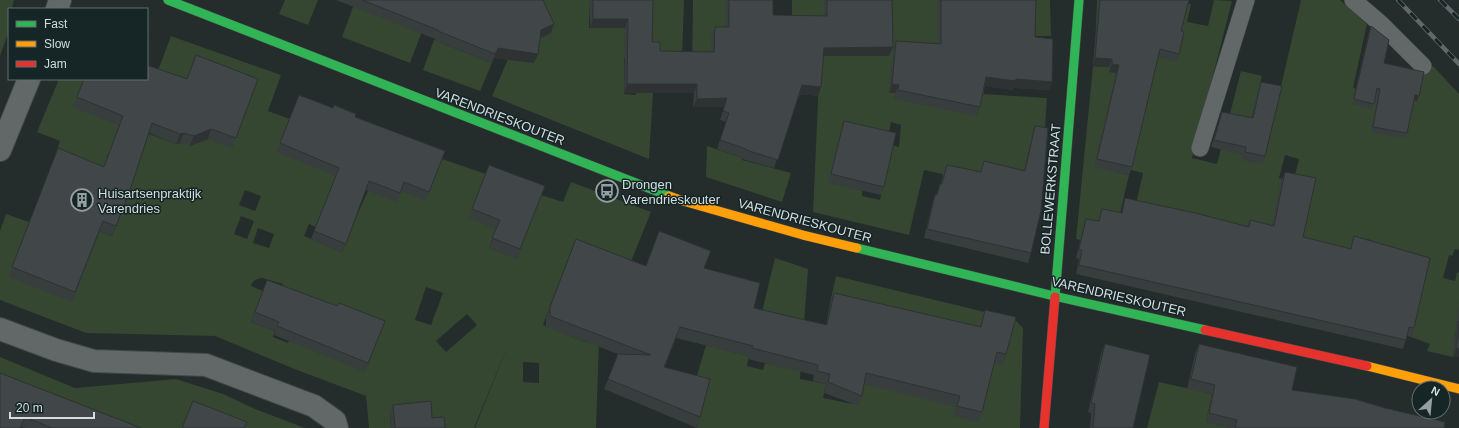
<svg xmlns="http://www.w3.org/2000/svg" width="1459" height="428" viewBox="0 0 1459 428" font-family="Arial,sans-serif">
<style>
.green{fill:#354631;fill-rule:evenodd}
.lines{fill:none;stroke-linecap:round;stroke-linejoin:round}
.lane-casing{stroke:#424848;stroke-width:18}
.street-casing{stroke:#424848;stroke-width:24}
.fast-casing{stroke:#424848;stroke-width:10}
.slow-casing{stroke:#424848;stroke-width:10}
.jam-casing{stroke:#424848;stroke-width:10}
.lane{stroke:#626868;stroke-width:17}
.street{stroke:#626868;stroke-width:22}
.fast{stroke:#30b455;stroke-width:9}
.slow{stroke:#ff9f0a;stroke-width:9}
.jam{stroke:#e5322d;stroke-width:9}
.rail-casing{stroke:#616868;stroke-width:4.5}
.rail{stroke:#162526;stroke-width:3;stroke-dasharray:9;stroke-linecap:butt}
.wall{fill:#383d3e}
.shaded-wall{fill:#2e3232}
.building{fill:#414748;stroke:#2e3232}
.labels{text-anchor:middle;stroke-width:3;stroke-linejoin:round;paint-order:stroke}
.street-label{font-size:13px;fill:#d5dedf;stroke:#162526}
.poi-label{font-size:13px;fill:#d5dedf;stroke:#162526;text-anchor:start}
</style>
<rect width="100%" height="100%" fill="#242c2c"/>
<g class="green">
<polygon points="0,0 14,0 12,9 9,9 9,31 0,56"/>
<polygon points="285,0 318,0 308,25 279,14"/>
<polygon points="434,0 410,63 342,37 353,7"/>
<polygon points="534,0 590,0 589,28 615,28 649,0 684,0 682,60 624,58 624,94 636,95 636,92 653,93 649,159 492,96"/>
<polygon points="693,0 726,0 726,27 803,56 801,94 796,102 692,78"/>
<path d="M792 0H824V23L882 0H1050L1051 36H986L984 94 1047 98 1043 157 1021 180 971 212 965 179 924 170 909 235 813 212 820 56 792 24ZM891 122 901 125 899 147 887 144ZM890 156 880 200 862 196V191Z"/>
<polygon points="1097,0 1152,0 1191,4 1187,22 1208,26 1214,0 1232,1 1192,158 1217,164 1241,71 1262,76 1245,145 1264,159 1301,0 1340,0 1367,24 1353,88 1413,100 1422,77 1433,66 1459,94 1459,250 1455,249 1452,256 1449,255 1443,278 1455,281 1457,272 1459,273 1459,321 1457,321 1453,357 1427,351 1430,344 1411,337 1416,315 1371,240 1364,239 1347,257 1303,260 1293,183 1299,159 1285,155 1279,178 1282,179 1274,220 1262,265 1136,204 1143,173 1131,170 1094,166 1129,175 1118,222 1096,230 1081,240 1076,239 1093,66 1109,67 1109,72 1134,27 1096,24"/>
<path d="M171 36 281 75 268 111 290 119 337 175 316 227 309 224 304 236 342 252 358 213 373 180 401 191 442 159 486 174 496 229 489 248 517 258 541 195 563 202 571 182 651 212 599 341 596 428H475L508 345 474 428H441L390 414 391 428H369L366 396 297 370 215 336 86 333 0 300V231L6 214 29 222 36 205 112 236 128 195 54 158 60 141 37 132 59 79H85L119 125 109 154 106 157 123 164ZM184 89 180 143 176 144 144 132ZM245 190 261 196 255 211 239 205ZM241 216 254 221 247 239 234 234ZM258 228 274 234 269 248 253 243ZM572 249 585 342 543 325ZM262 278 283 284 279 295 302 304 288 343 273 337 275 331 251 322 263 291 251 286C253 280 256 279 262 278ZM426 287 443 293 431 325 415 320ZM467 314 477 325 446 352 436 341ZM523 362 539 363V383L523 382Z"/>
<polygon points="434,40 492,63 480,91 423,70"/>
<polygon points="707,146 743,158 742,160 791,173 782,202 706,177"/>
<path d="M775 258 808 269 800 379 826 384 823 398 853 404 856 393 830 303 836 276 1014 319 1023 328 1020 428H697L706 389 694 386 706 345 749 356 747 366 763 370 765 363 782 367 760 320ZM1012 327 1003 364 993 362 963 394Z"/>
<polygon points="0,357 75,388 176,379 223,394 253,408 305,428 113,428 0,383"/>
<polygon points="1159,382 1212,394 1206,422 1233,428 1147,428"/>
</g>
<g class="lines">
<g class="lane-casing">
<g id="lane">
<polyline points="1353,0 1381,24 1423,66"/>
<polyline points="1200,148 1246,0"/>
</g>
</g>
<g class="street-casing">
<g id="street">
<polyline points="57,9 60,0"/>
<polyline points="0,150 29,79"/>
<polyline points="0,329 56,350 94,361 206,365 314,406 335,421 337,428"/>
</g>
</g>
<g class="fast-casing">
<g id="fast">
<polyline points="168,0 669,196"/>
<polyline points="857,248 1054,296 1205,330"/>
<polyline points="1055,297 1079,0"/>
</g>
</g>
<g class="slow-casing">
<g id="slow">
<polyline points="669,196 683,201 803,235 857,248"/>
<polyline points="1367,366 1459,389"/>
</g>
</g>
<g class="jam-casing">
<g id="jam">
<polyline points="1205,330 1367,366"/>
<polyline points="1044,428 1055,297"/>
</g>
</g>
<use href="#lane" class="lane"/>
<use href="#street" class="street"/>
<use href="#fast" class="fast"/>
<use href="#slow" class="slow"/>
<use href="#jam" class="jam"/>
<g class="rail-casing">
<g id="rail">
<polyline points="1398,0 1459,64"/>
<polyline points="1440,0 1459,19"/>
</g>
</g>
<use href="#rail" class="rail"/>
</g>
<g class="wall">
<polygon points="336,0 543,0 554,24 551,33 540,38 534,63 494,58 492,63 434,40 435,39"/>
<polygon points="590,0 653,0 652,42 660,51 711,52 711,36 715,27 726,27 726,0 773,0 773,15 824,16 824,0 892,0 889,56 823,56 821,87 818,96 799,94 774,168 742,159 743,158 717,149 726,122 720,120 724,107 693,107 694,93 624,93 625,28 590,28"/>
<polygon points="937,0 1036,0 1035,37 1052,82 1049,90 1014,88 1013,90 985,86 980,107 977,116 894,99 895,93 889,93 893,50 896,41 938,43"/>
<polygon points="1098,0 1189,0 1181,31 1179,54 1176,62 1158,57 1132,167 1129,175 1094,167 1116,73 1109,72 1109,67 1093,66"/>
<polygon points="1371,26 1384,63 1417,101 1414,101 1407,133 1405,138 1371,132 1378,94 1376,94 1372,109 1352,104 1369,31"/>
<polygon points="187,79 258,79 232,148 208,139 190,146 180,143 176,144 149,133 131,187 112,236 100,231 72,302 9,277 58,148 104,167 119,125 73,107 77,97"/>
<polygon points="1261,82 1265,156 1262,164 1242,160 1243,155 1211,147 1222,112 1252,118 1258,90"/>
<polygon points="299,95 355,117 445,151 426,201 401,191 397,202 366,190 342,252 311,239 336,176 277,152"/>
<polygon points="844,121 884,187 881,195 828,183 841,130"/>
<polygon points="1035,126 1031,253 1028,263 924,238 932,204 935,195 936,195 940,184 941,184 943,174 947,165 980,172 984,161 1024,170 1032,136"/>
<polygon points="489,165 545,186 517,259 489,248 496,229 469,218"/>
<polygon points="1285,172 1303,237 1350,248 1354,236 1414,328 1411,337 1407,336 1403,349 1076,274 1079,259 1076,258 1083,228 1086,219 1098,221 1102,209 1121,213 1125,198 1248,226 1250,220 1272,226 1281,181"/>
<polygon points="576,239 754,308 826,325 830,303 834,293 980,327 985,310 1006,354 1003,365 994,363 982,412 978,422 953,416 956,407 864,384 862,396 859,406 824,393 826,384 813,381 814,375 748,359 749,356 676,338 665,367 700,417 697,428 604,389 618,354 546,327 546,318"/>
<polygon points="267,280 382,330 365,372 274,335 275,331 251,322"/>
<polygon points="1459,302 1459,357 1453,357"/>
<polygon points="1105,344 1133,428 1090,428 1091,413 1088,412 1101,354"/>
<polygon points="1199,344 1292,390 1444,428 1230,428 1206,422 1212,394 1187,389 1195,354"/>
<polygon points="0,374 141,428 25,428 21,427"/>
<polygon points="393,405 432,418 445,428 391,428 390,414"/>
</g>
<g class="shaded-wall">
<polygon points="593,19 628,19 625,28 590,28"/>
<polygon points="554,24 551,33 537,40 541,30"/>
<polygon points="893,47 889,56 820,56 824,48"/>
<polygon points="498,48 538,54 534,63 494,58 492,63"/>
<polygon points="1095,58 1112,59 1109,67 1093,66"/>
<polygon points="1112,64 1119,65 1116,73 1109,72"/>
<polygon points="986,77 1016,79 1052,82 1049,90 1014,88 1013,90 983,86"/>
<polygon points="627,84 697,84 694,93 624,93"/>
<polygon points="892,84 899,85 895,93 889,93"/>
<polygon points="802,85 821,87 818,96 799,94"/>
<polygon points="1415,95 1419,96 1417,101 1413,100"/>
<polygon points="727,98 724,107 693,107 697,99"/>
<polygon points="211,129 208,139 190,146 194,136"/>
<polygon points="184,133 180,143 176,144 180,134"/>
<polygon points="1456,348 1459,349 1459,357 1453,357"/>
</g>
<g class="building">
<polygon points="362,0 543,0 554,24 541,30 538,54 498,48 495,54 438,31 438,30"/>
<polygon points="593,0 653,0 652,42 660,42 660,51 714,52 715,27 729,27 729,0 773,0 773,15 827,16 827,0 892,0 893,47 824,48 821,87 802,85 778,160 746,150 746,149 720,140 729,113 723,111 727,98 697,99 697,84 627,84 628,19 593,19"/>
<polygon points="941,0 1036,0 1035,37 1053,39 1052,82 1016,79 1016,81 986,77 980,107 898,90 899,85 892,84 896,41 941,44"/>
<polygon points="1100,0 1189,0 1181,31 1184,32 1179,54 1160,49 1132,167 1097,159 1119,65 1112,64 1112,59 1095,58"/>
<polygon points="1371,26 1389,40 1384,63 1424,72 1419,96 1415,95 1407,133 1373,127 1380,89 1377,88 1374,104 1354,99"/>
<polygon points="147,34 149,35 147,41"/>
<polygon points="196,55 258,79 236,138 211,129 194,136 184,133 180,134 152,123 131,187 116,226 103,221 75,292 12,267 58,148 104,167 123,116 77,97 84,79 147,79 147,65 187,79"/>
<polygon points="1261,82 1282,86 1265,156 1245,152 1246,147 1214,140 1222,112 1253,118"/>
<polygon points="299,95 333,108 334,105 356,114 355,117 445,151 429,192 404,182 400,193 369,181 346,244 314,231 339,168 280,143"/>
<polygon points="844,121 896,133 884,187 831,174"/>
<polygon points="1035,126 1048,128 1041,211 1031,253 927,229 935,195 937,195 940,184 942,184 947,165 981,172 984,161 1025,171"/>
<polygon points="489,165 545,186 520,249 492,238 500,220 472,209"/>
<polygon points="1285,172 1316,178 1303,237 1351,249 1354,236 1430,258 1414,328 1409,327 1406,340 1079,265 1082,250 1079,249 1086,219 1099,221 1102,209 1122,213 1125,198 1195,213 1249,227 1250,220 1274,226"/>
<polygon points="659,231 711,251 704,268 760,283 754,308 827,325 834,293 981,327 985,310 1016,317 1006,354 997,352 982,412 957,406 960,396 866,373 862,396 828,382 830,374 817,371 818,365 752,348 753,346 680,327 664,367 710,379 700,417 608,379 618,354 651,355 550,316 550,307 576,239 646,266"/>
<polygon points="267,280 337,306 339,303 385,321 368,363 277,326 279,322 255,312"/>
<polygon points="1459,321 1459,349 1456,348"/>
<polygon points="1105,344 1150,355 1133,428 1093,428 1095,404 1091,403"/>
<polygon points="1199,344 1297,367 1292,390 1355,399 1385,408 1445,422 1444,428 1235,428 1237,420 1209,413 1215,385 1191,379"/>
<polygon points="0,373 141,428 52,428 25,417 20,428 0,428"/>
<polygon points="193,401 247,422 244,428 182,428"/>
<polygon points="431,401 432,418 444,417 445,428 395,428 393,405"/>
</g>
<defs>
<g id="bus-ring" transform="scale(1.15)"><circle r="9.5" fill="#162526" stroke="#97a0a0" stroke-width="1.5"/><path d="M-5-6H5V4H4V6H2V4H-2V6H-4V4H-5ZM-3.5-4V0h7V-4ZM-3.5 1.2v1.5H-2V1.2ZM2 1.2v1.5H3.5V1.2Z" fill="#97a0a0"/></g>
<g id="building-ring" transform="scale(1.15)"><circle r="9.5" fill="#162526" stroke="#97a0a0" stroke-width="1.5"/><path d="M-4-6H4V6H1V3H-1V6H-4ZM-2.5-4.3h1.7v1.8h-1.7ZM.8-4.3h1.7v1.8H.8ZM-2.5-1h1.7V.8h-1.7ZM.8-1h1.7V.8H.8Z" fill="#97a0a0"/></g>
</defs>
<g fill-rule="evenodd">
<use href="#bus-ring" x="607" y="191"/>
<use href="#building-ring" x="82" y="200"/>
</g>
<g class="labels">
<g class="street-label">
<text transform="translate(500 116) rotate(21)" y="5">VARENDRIESKOUTER</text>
<text transform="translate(1050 189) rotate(-85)" y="5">BOLLEWERKSTRAAT</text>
<text transform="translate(805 220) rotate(15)" y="5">VARENDRIESKOUTER</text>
<text transform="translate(1119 296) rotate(13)" y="5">VARENDRIESKOUTER</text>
</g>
<g class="poi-label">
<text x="622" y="189">Drongen<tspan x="622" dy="15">Varendrieskouter</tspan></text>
<text x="98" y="198">Huisartsenpraktijk<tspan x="98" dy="15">Varendries</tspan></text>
</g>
</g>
<rect x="8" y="8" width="140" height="72" fill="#162526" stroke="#626f70"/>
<rect x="16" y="21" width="20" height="6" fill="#30b455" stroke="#626f70"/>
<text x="44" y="28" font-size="12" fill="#d5dedf">Fast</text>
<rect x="16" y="41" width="20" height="6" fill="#ff9f0a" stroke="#626f70"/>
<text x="44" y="48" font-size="12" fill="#d5dedf">Slow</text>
<rect x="16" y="61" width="20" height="6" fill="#e5322d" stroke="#626f70"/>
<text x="44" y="68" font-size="12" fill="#d5dedf">Jam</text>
<g transform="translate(1431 400) rotate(27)"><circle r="19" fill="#162526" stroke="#626f70"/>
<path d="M0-3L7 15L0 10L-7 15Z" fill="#97a0a0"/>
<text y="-6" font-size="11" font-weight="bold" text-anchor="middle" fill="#d5dedf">N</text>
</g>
<path d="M10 412v6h84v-6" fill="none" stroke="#d5dedf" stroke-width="2"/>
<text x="16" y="412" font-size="12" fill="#d5dedf" stroke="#162526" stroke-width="3" paint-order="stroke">20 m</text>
</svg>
